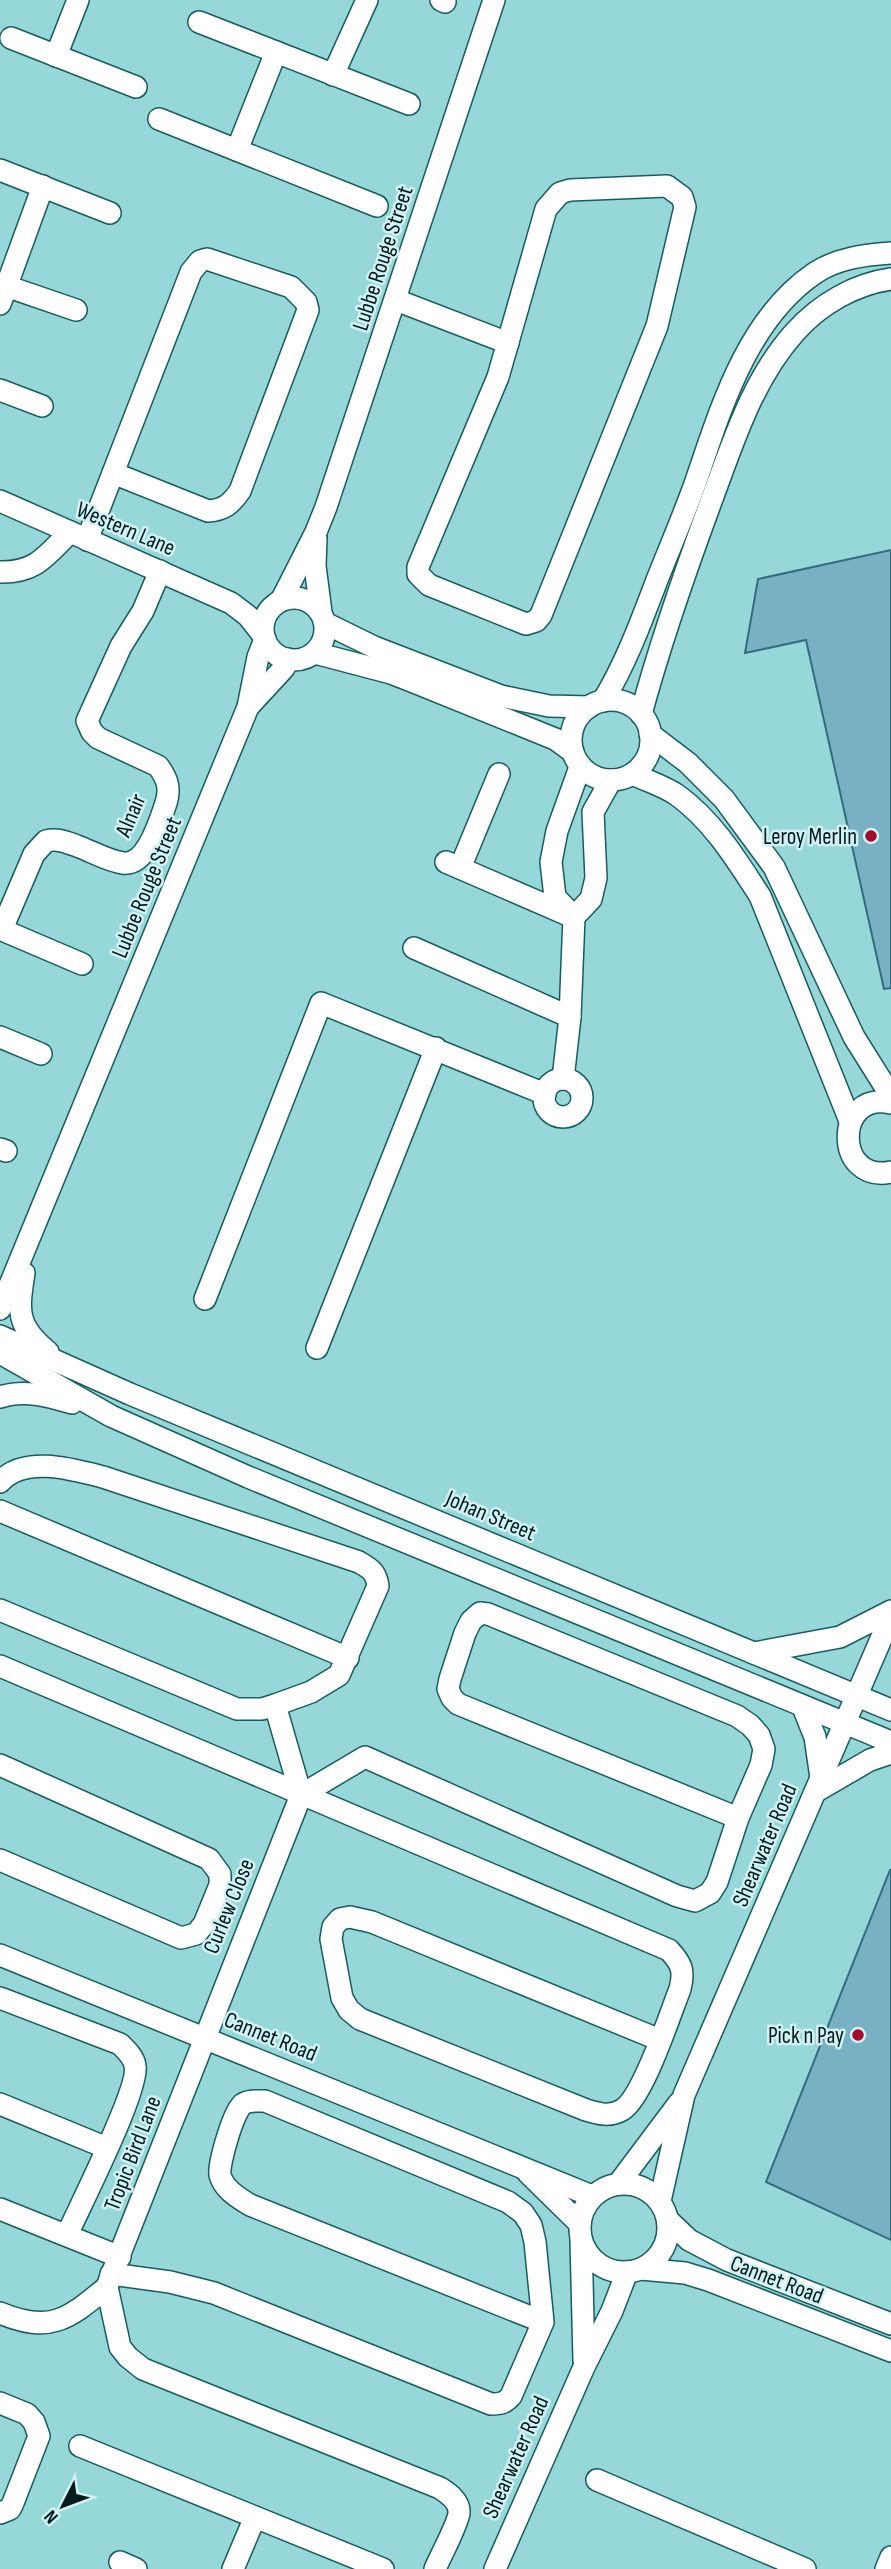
<svg xmlns="http://www.w3.org/2000/svg" width="891" height="2569" viewBox="0 0 891 2569" font-family="'Sofia Sans Condensed',sans-serif">
<style>
.building{fill:#78b1c4;stroke:#336c7d;stroke-width:2}
.lines{fill:none;stroke-linecap:round;stroke-linejoin:round}
.minor-casing{stroke:#175c5f;stroke-width:24}
.minor{stroke:#fff;stroke-width:21}
.poi-dot{fill:#a60c2a;stroke:#d1f1f2;stroke-width:2.5}
.labels{text-anchor:middle;stroke-width:5;stroke-linejoin:round;paint-order:stroke}
.street-label{font-size:23px;fill:#021c1e;stroke:#d1f1f2}
.poi-label{font-size:23px;fill:#021c1e;stroke:#d1f1f2;text-anchor:end}
</style>
<rect width="100%" height="100%" fill="#96d7da"/>
<g class="building">
<polygon points="891,550 891,988 884,989 806,640 745,653 758,579"/>
<polygon points="890,1870 891,1870 891,2240 766,2182"/>
</g>
<g class="lines">
<g class="minor-casing">
<g id="minor">
<polyline points="441,0 445,2"/>
<polyline points="199,22 409,104"/>
<polyline points="11,38 136,87"/>
<polyline points="56,56 78,0"/>
<polyline points="333,75 367,0"/>
<polyline points="159,119 377,206"/>
<polyline points="237,150 276,52"/>
<polyline points="0,170 110,213"/>
<polygon points="667,186 682,197 685,207 657,326 541,615 536,621 526,624 429,585 418,574 418,567 498,377 546,209 560,193 570,190"/>
<path d="M207 259 291 287 306 302 308 310 240 491C231 504 224 510 208 511L113 473 191 272 200 261Z"/>
<polyline points="0,284 76,310"/>
<polyline points="396,300 508,343"/>
<polyline points="0,304 43,186"/>
<polyline points="0,390 42,406"/>
<polyline points="0,501 231,603 248,616 263,635"/>
<polyline points="316,538 315,566 321,612"/>
<polyline points="87,540 113,473"/>
<path d="M0 572C36 573 47 555 70 532"/>
<circle cx="294" cy="629" r="31"/>
<polyline points="282,599 316,532 326,507 494,0"/>
<polyline points="325,623 374,647 501,696 549,706 589,707"/>
<polyline points="315,653 391,673 414,682 555,739 573,752"/>
<circle cx="611" cy="740" r="40"/>
<path d="M603 701C626 663 641 622 657 580 670 547 684 515 696 481 721 408 747 319 815 273 838 258 864 255 891 253"/>
<polyline points="248,707 284,668 288,659"/>
<path d="M641 714C660 644 684 575 709 507 732 446 751 381 795 332 820 304 855 284 891 279"/>
<polyline points="650,734 688,763 724,799 774,867 854,1037 891,1096"/>
<path d="M633 774C647 781 664 786 677 795 713 821 736 859 760 896L850 1121"/>
<polyline points="446,862 566,914"/>
<polyline points="460,868 499,774"/>
<polyline points="574,917 555,897 551,862 557,831 580,767"/>
<polyline points="0,929 82,964"/>
<path d="M2 929 34 854 46 841C57 838 66 842 77 846 91 851 108 861 123 863 146 866 159 824 165 806 171 790 168 779 158 766L98 738 92 732 87 721 121 646 143 611 160 571"/>
<polyline points="414,948 570,1017"/>
<polyline points="0,1037 41,1054"/>
<polyline points="563,1079 570,1017 574,917 591,899 596,878 593,812 611,780"/>
<circle cx="563" cy="1098" r="19"/>
<path d="M891 1103C834 1090 834 1184 891 1172"/>
<polyline points="0,1149 6,1151"/>
<path d="M24 1273C18 1311 16 1326 48 1352"/>
<polyline points="205,1299 321,1003 545,1094"/>
<polyline points="0,1309 248,707 258,657 265,639"/>
<polyline points="0,1336 130,1394 891,1710"/>
<polyline points="317,1348 436,1048"/>
<polyline points="0,1353 111,1416 248,1477 891,1742"/>
<path d="M0 1397C24 1389 48 1396 72 1403"/>
<path d="M0 1482C24 1455 72 1469 103 1477L359 1562C371 1569 376 1572 378 1586L339 1675 311 1692 275 1705 262 1709H237L0 1610"/>
<polyline points="0,1511 348,1658"/>
<polyline points="754,1653 840,1637 891,1611"/>
<path d="M0 1666 669 1950C681 1963 685 1970 680 1989 670 2014 643 2098 622 2110 610 2117 599 2114 586 2110L360 2019 349 2010 342 1998 331 1939 333 1927 340 1919 350 1917 372 1922 660 2040"/>
<polyline points="275,1705 301,1795"/>
<polyline points="803,1707 815,1737 821,1778"/>
<polyline points="0,1765 209,1859 220,1874 220,1885 204,1924 196,1934 181,1938 0,1860"/>
<polyline points="815,1792 870,1760 891,1753"/>
<polyline points="301,1795 365,1757 677,1896 695,1901 710,1893 717,1882 738,1818 761,1765 764,1749 759,1735 750,1725 737,1716 488,1614 480,1613 471,1621 465,1633 450,1679 448,1689 452,1698 458,1704 738,1818"/>
<polyline points="0,1955 592,2196"/>
<path d="M0 1998 120 2044C126 2050 134 2057 135 2066 140 2088 79 2208 67 2235"/>
<polyline points="0,2104 107,2148"/>
<polyline points="528,2173 579,2223"/>
<polyline points="619,2183 679,2103"/>
<circle cx="624" cy="2228" r="44"/>
<polyline points="660,2201 684,2095 891,1616"/>
<polyline points="0,2209 120,2257"/>
<polyline points="668,2220 689,2240 727,2260 891,2324"/>
<polyline points="581,2240 584,2361"/>
<polyline points="641,2269 685,2273 708,2280 891,2351"/>
<path d="M111 2274 170 2282 214 2293 491 2404C501 2404 505 2403 511 2396L543 2322 535 2242 531 2225 523 2213 508 2202 265 2101C258 2101 249 2100 243 2104 234 2109 218 2165 220 2175 224 2190 239 2198 250 2205L543 2322"/>
<polyline points="108,2284 301,1795"/>
<path d="M107 2287 120 2347 128 2357 143 2369 440 2488C448 2493 460 2501 459 2513 458 2524 440 2557 435 2569"/>
<path d="M0 2313C51 2334 68 2319 107 2287"/>
<polyline points="0,2403 27,2414 34,2422 39,2436 13,2503 10,2509 0,2513"/>
<polyline points="80,2446 383,2569"/>
<polyline points="597,2480 805,2569"/>
<polyline points="120,2562 136,2569"/>
<polyline points="233,2569 255,2517"/>
<polyline points="495,2569 584,2367 612,2311 627,2272"/>
<polyline points="886,2569 891,2557"/>
</g>
</g>
<use href="#minor" class="minor"/>
</g>
<g class="poi-dot">
<circle cx="871" cy="836" r="7"/>
<circle cx="858" cy="2035" r="7"/>
</g>
<g class="labels">
<g class="street-label">
<text transform="translate(382 258) rotate(-72)" y="8">Lubbe Rouge Street</text>
<text transform="translate(126 528) rotate(23)" y="8">Western Lane</text>
<text transform="translate(130 815) rotate(-67)" y="8">Alnair</text>
<text transform="translate(146 887) rotate(-68)" y="8">Lubbe Rouge Street</text>
<text transform="translate(491 1515) rotate(23)" y="8">Johan Street</text>
<text transform="translate(764 1845) rotate(-67)" y="8">Shearwater Road</text>
<text transform="translate(228 1906) rotate(-68)" y="8">Curlew Close</text>
<text transform="translate(271 2036) rotate(22)" y="8">Cannet Road</text>
<text transform="translate(132 2153) rotate(-69)" y="8">Tropic Bird Lane</text>
<text transform="translate(777 2279) rotate(21)" y="8">Cannet Road</text>
<text transform="translate(515 2457) rotate(-66)" y="8">Shearwater Road</text>
</g>
<g class="poi-label">
<text x="857" y="844">Leroy Merlin</text>
<text x="844" y="2043">Pick n Pay</text>
</g>
</g>
<g transform="translate(63 2506) rotate(228)" stroke="#d1f1f2" stroke-width="5" paint-order="stroke">
<path d="M0-5L12 26L0 18L-12 26Z" fill="#021c1e"/>
<text y="-10" font-size="19" font-weight="bold" text-anchor="middle" fill="#021c1e">N</text>
</g>
</svg>
